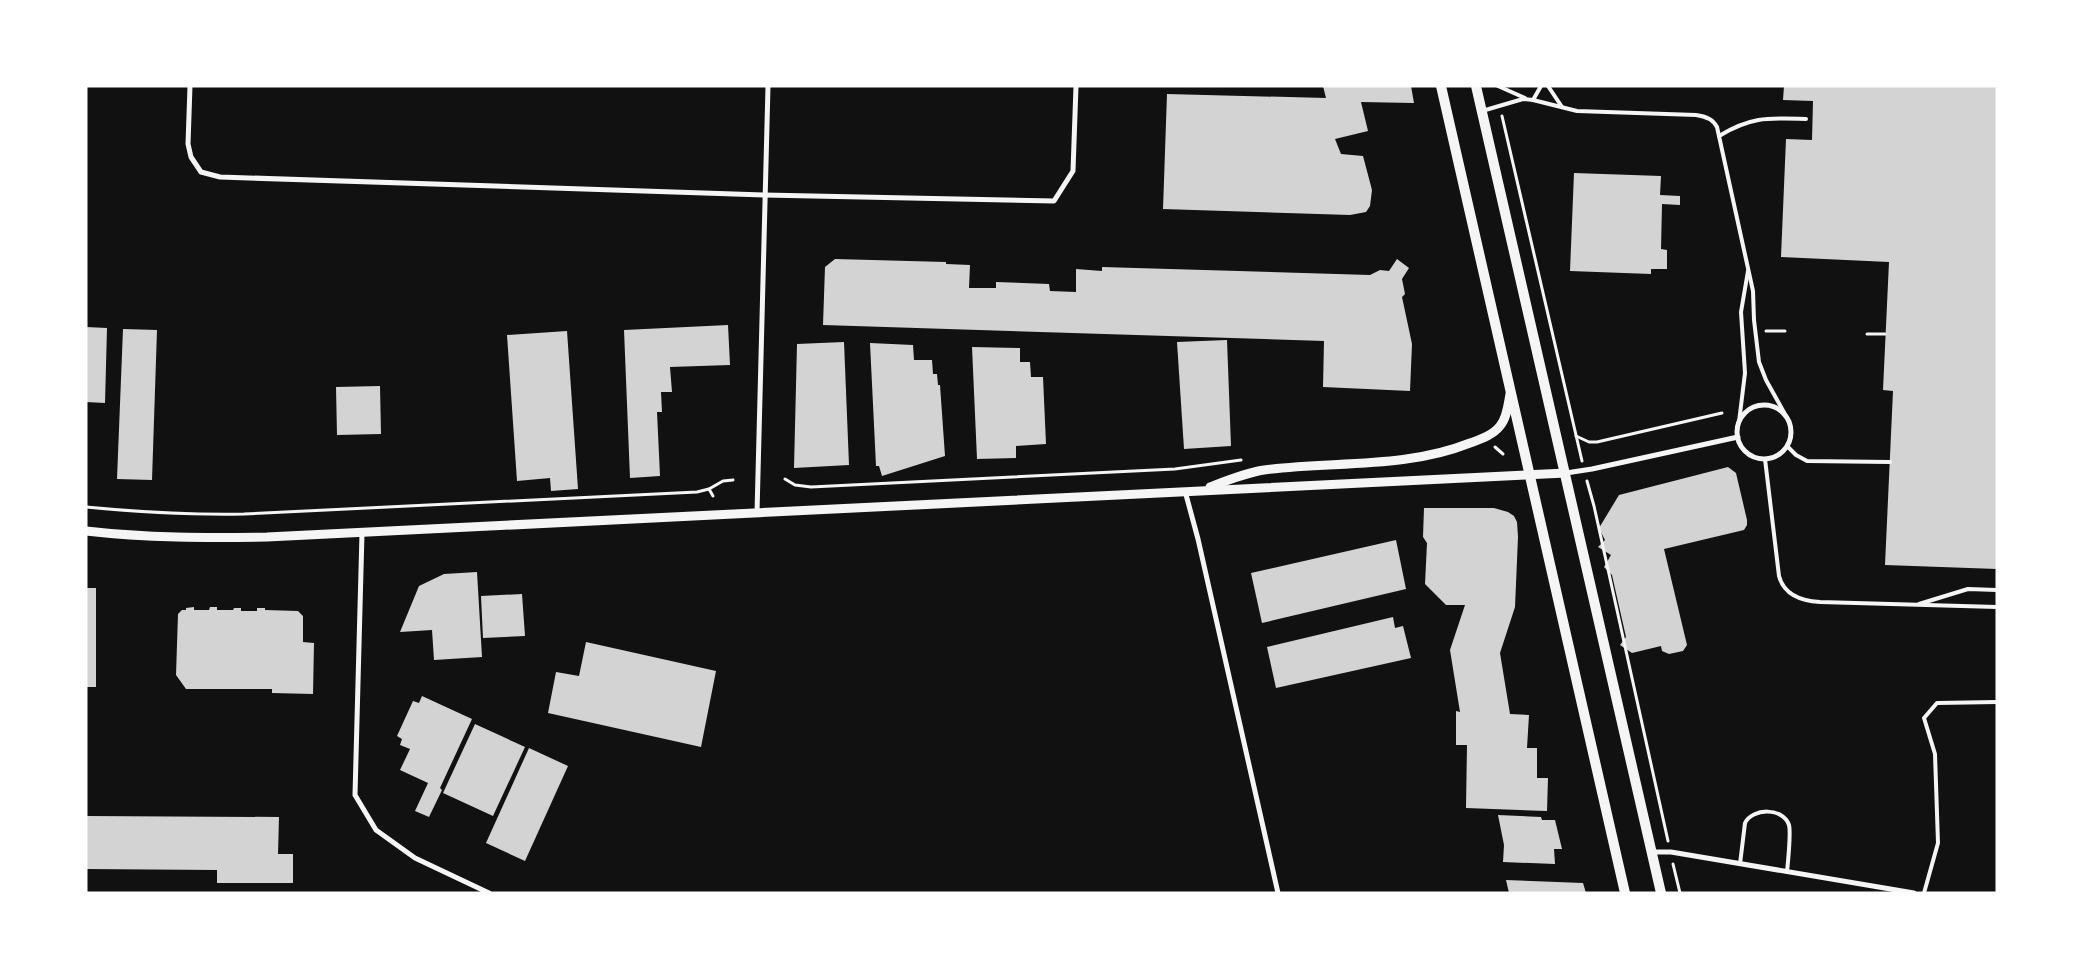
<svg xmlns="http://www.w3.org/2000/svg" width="2083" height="979" viewBox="0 0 2083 979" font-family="'Noto Sans',sans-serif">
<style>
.building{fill:#d3d3d3}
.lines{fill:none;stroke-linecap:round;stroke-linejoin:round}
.path{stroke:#f5f5f5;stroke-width:3}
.service{stroke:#f5f5f5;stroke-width:4}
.minor{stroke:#f5f5f5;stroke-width:5}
.tertiary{stroke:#f5f5f5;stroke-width:9}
.secondary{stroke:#f5f5f5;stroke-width:10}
</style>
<rect width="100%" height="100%" fill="#111"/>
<g class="building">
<polygon points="1323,86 1411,86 1414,103 1361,102 1368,131 1335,139 1341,154 1363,156 1372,190 1370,206 1366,212 1350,215 1163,209 1167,94 1326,98"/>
<polygon points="1784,86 1997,86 1997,569 1885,565 1893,391 1883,390 1889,262 1781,257 1786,139 1812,140 1813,101 1783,100"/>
<polygon points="1574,173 1661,176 1660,195 1680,196 1680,205 1662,204 1661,249 1667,250 1667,269 1651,269 1651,274 1570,271"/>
<polygon points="835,259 946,262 946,264 970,265 969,288 996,288 996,282 1049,284 1050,291 1076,292 1076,269 1102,271 1102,267 1370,275 1380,270 1389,271 1397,259 1409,268 1402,279 1405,294 1402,297 1412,344 1410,391 1323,387 1324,341 823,325 825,267"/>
<polygon points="728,325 730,365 670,367 672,392 661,392 662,412 657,412 660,476 630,478 624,330"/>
<polygon points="86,327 107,328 105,403 86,402"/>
<polygon points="123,329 157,330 152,480 117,479"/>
<polygon points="567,331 578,489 551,491 550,478 517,481 507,335"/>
<polygon points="1227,340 1231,446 1184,449 1177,342"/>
<polygon points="844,342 849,465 794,468 797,344"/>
<polygon points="870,343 913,345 914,360 932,360 933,374 937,374 938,385 940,385 945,456 882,476 879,466 876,466"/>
<polygon points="972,347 1020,348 1020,362 1030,362 1031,377 1043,377 1046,444 1016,446 1016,458 977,459"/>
<polygon points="380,386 381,434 337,435 336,387"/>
<polygon points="1728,467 1736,473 1747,520 1747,525 1744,530 1664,549 1687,645 1683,651 1669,654 1662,651 1661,646 1632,653 1620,645 1626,637 1612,575 1604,567 1611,555 1598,547 1605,540 1599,528 1619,495"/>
<polygon points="1424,508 1494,508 1508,512 1514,516 1517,522 1518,537 1515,607 1500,653 1510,714 1529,715 1527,748 1537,748 1537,778 1548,778 1547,811 1466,808 1467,745 1456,745 1456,711 1460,712 1450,650 1465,605 1446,605 1425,584 1427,543 1423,537"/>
<polygon points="1396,540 1406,589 1262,623 1251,573"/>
<polygon points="477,572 482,657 434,660 432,630 400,632 419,586 444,574"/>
<rect x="86" y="588" width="10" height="99"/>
<polygon points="522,594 525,636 483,638 481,596"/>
<polygon points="194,607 194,610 209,610 210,607 217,607 217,610 233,610 234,608 241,608 241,611 257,611 257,608 265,608 265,610 298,611 303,616 303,642 314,643 313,694 272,693 272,689 186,689 176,675 178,614 182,610 186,610 186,608"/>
<polygon points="1393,617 1395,628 1403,626 1411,658 1276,688 1267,647"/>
<polygon points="586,642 716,671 701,747 548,713 556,672 579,676"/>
<polygon points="422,696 472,719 440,788 442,790 429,817 415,811 428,783 400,770 410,749 400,745 402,739 397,736 413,701 419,703"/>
<polygon points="475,724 525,747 493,816 443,793"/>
<polygon points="529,748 568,766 525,861 486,843"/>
<polygon points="1498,815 1541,817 1542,820 1555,820 1562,849 1554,849 1555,864 1503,862 1504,845"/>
<polygon points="86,816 279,817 278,854 293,854 293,883 217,883 217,870 86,869"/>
<polygon points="1506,880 1583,883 1586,893 1509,893"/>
</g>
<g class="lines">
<g class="path">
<polyline points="1502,116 1582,461"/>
<polyline points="1766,331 1785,331"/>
<polyline points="1867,334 1885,334"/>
<polyline points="1576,436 1589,442 1597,442 1722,413"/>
<polyline points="1495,447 1503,454"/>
<polyline points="785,479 795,485 811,487 1175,469 1241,460"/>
<polyline points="1587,481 1594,506 1668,841"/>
<polyline points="713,496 709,489 723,481 733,480"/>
<path d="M86 507C139 512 191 515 244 514L697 492 709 489"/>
<polyline points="1673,864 1680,893"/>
</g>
<g class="service">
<polyline points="1498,86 1525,98"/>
<polyline points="1548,86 1562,107"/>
<polyline points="1533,100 1541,86"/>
<path d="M1482 111 1523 99 1533 100 1577 111 1696 115C1704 116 1713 119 1717 127L1753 291 1754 320 1759 362 1766 380 1786 416"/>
<path d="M1719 136C1752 116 1769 118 1806 119"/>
<polyline points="1739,422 1745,373 1741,312 1748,271"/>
<polyline points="1787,446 1796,455 1807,461 1890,462"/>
<path d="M1765 459 1779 576C1784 595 1802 601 1820 602L1997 607"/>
<polyline points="1919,604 1968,589 1997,590"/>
<path d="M1740 864 1745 823C1752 808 1783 807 1789 825 1791 833 1788 862 1787 872"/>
<polyline points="1924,893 1938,843 1935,754 1924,718 1937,703 1997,702"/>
</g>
<g class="minor">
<polyline points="190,86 188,144 191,157 201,172 220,177 764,195 1054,201 1073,171 1076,86"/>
<circle cx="1764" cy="432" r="27"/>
<polyline points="1566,473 1592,469 1738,437"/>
<polyline points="1185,491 1198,539 1278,893"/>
<polyline points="757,513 768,86"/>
<polyline points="362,533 355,795 376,830 415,858 489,893"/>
<polyline points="1652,852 1671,852 1914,893"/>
</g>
<g class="tertiary">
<path d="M1210 487C1228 480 1245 473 1264 470 1333 461 1405 469 1470 443 1481 439 1493 435 1500 426 1507 418 1508 405 1510 394"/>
<path d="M86 531C147 538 207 538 267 537L1566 473"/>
</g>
<g class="secondary">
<polyline points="1441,86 1625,893"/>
<polyline points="1476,86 1661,893"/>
</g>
</g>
<rect width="2083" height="979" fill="none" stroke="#ffffff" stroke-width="175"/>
</svg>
